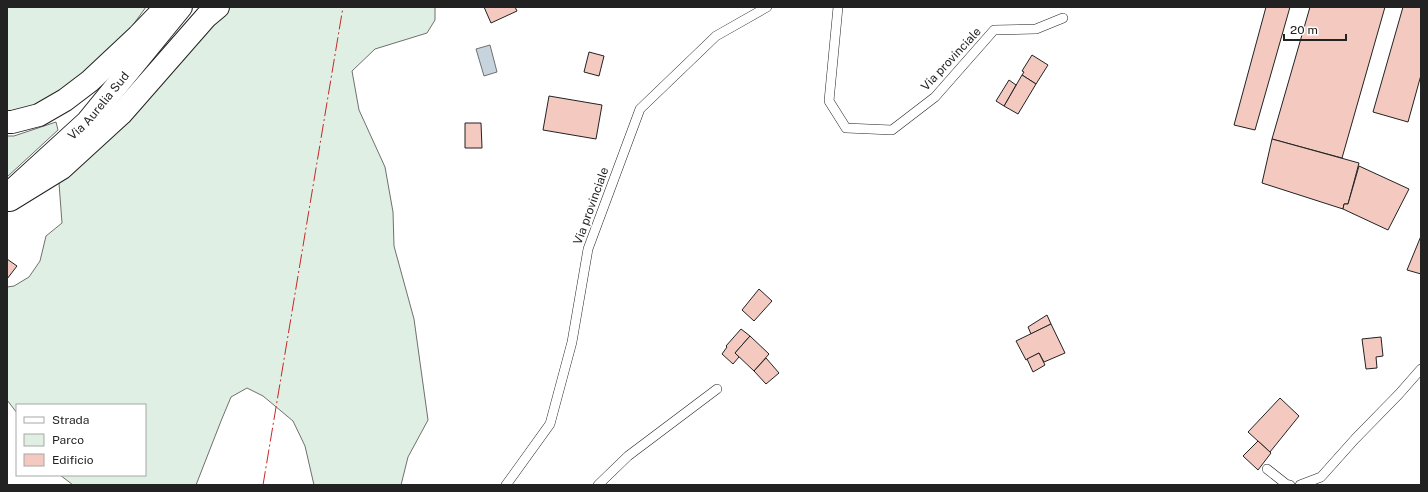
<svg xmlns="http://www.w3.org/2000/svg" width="1428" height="492" viewBox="0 0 1428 492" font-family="'Public Sans',sans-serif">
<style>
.green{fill:#e0efe3;stroke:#6f6f6f}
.water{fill:#c7d3dd;stroke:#6f6f6f}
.building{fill:#f3c9c0;stroke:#222}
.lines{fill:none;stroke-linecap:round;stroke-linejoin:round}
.service-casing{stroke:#222;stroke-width:10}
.secondary-casing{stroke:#222;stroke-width:24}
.primary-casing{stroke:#222;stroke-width:24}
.service{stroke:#fff;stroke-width:9}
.secondary{stroke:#fff;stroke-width:22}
.primary{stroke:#fff;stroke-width:22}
.power{stroke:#c62828;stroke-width:1;stroke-dasharray:14 3 2 3;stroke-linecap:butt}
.labels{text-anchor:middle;stroke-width:3;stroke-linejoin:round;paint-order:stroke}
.street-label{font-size:12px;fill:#222;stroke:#fff}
</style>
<rect width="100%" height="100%" fill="#fff"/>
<g class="green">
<polygon points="7,7 146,7 111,55 85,78 30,109 7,113"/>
<polygon points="218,7 435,7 435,20 427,33 375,49 352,71 359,110 385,167 393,212 394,246 414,319 428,420 408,457 401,485 314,485 305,446 293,421 263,396 247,388 231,397 221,421 196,485 73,485 60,475 145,475 145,405 17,405 17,413 7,400 7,287 14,286 29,277 40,261 46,236 62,223 58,170"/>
<polygon points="56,122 58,130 7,177 7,136 14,136"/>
</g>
<polygon class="water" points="490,45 497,72 484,76 476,49"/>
<g class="building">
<polygon points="484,7 515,7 517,11 491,23"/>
<polygon points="1266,7 1290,7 1255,130 1234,125"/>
<polygon points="1310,7 1385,7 1342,158 1272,139"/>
<polygon points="1403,7 1421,7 1421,75 1408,122 1373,112"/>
<polygon points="589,52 604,56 599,76 584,72"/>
<polygon points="1032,55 1048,65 1036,84 1022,75 1024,72 1022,71"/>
<polygon points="1022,75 1036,84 1018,114 1004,106"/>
<polygon points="1009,80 1016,85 1004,106 996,101"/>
<polygon points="549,96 602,105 596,139 543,130"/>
<polygon points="465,123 481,123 482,148 465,148"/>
<polygon points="1272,139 1359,163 1348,204 1344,204 1343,209 1262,183"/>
<polygon points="1359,166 1409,189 1388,230 1343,209 1344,204 1348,204"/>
<polygon points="1421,236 1421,274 1407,270"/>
<polygon points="7,259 17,266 7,279"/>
<polygon points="759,289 772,301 754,321 742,310"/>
<polygon points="1047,315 1051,324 1031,334 1028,327"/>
<polygon points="1051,324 1065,353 1044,362 1039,353 1026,360 1016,341"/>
<polygon points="741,329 750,336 735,353 739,357 733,364 722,354 727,347 726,346"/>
<polygon points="750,336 769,354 754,371 735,353"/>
<polygon points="1381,337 1383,356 1376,357 1377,368 1366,369 1362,339"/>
<polygon points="1039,353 1045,365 1033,372 1027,359"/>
<polygon points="766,358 779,373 766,384 754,371"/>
<polygon points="1280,398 1299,416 1270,452 1248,432"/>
<polygon points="1258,441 1271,453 1258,470 1243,456"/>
</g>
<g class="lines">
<g class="service-casing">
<g id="service">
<polyline points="838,7 829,101 846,128 892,130 935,97 994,30 1036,29 1063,18"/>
<polyline points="1267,469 1286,484 1290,485"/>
<polyline points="506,485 550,424 572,342 588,249 640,109 716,36 767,7"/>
<polyline points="598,485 628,456 717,389"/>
<polyline points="1300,485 1321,477 1355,439 1399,394 1421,369"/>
</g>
</g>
<g class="secondary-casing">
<g id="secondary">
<polyline points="7,122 12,122 39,115 65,100 90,81 138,36 166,7"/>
<polyline points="10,200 62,168 121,114 206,17 218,7"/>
</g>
</g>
<g class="primary-casing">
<g id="primary">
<path id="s1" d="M7 195 87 122 181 7"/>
</g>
</g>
<use href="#service" class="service"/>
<use href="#secondary" class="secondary"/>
<use href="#primary" class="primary"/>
<polyline class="power" points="263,485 343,7"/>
</g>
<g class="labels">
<g class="street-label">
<text transform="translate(951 59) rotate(-47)" y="4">Via provinciale</text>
<text dy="4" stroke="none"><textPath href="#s1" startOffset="128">Via Aurelia Sud</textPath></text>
<text transform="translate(591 206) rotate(-70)" y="4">Via provinciale</text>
</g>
</g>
<rect width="1428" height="492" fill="none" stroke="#222222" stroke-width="16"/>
<rect x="16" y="404" width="130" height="72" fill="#ffffff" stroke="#a7a7a7"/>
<rect x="24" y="417" width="20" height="6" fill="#ffffff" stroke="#a7a7a7"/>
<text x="52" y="424" font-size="12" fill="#222222">Strada</text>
<rect x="24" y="434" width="20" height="12" fill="#e0efe3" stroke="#a7a7a7"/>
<text x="52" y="444" font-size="12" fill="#222222">Parco</text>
<rect x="24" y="454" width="20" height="12" fill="#f3c9c0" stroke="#a7a7a7"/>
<text x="52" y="464" font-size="12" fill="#222222">Edificio</text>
<path d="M1284 34v6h62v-6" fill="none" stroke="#222222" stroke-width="2"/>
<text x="1290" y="34" font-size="12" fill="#222222" stroke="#ffffff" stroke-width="3" paint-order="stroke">20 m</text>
</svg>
